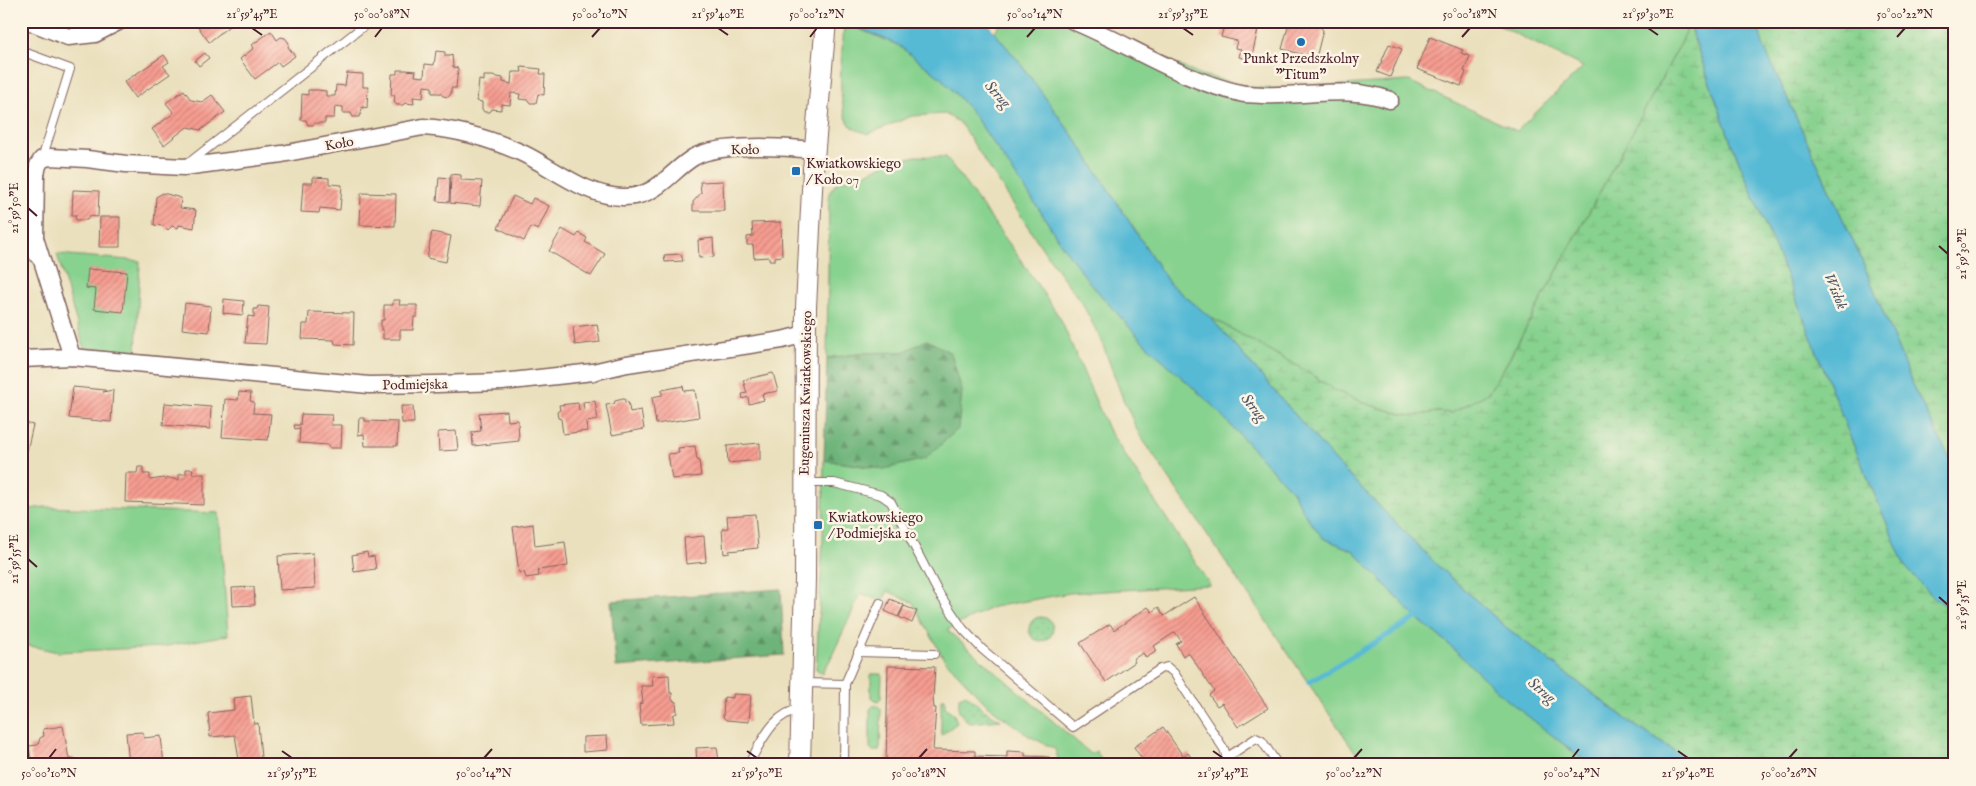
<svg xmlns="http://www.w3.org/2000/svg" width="1976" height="786" viewBox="0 0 1976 786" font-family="'IM FELL English',serif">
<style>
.grass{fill:#88d28f;stroke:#69785d}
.forest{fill:url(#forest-firs);stroke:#5c6a52}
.wetland{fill:url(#wetland-marsh);stroke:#69785d}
.park{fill:url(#park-dots);stroke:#69785d}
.water{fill:#57bad5;stroke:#506c80}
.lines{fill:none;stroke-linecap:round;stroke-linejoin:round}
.stream{stroke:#57bad5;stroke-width:5.5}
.building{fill:url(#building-hatch)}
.service-casing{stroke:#82635e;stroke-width:10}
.minor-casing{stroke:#82635e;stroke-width:19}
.tertiary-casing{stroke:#82635e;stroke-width:22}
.service{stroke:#fff;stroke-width:8}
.minor{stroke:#fff;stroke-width:16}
.tertiary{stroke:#fff;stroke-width:20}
.ticks{fill:none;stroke:#4a1f2b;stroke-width:2}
.poi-dot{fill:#1f6fb2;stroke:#fcf5e5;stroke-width:2}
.labels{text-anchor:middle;stroke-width:5;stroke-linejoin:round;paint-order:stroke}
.poi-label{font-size:14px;fill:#4a1f2b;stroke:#fcf5e5;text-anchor:start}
.street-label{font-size:14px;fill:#4a1f2b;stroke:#fcf5e5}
.water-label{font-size:15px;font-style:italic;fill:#4f5566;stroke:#fcf5e5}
.neatline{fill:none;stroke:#4a1f2b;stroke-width:2}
.ticks-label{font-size:12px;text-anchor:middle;fill:#4a1f2b}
</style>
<defs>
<pattern id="forest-firs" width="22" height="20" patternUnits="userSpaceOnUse" patternTransform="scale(1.25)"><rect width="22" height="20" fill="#6eb47a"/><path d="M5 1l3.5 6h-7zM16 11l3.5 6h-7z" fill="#5c9264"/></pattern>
<pattern id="wetland-marsh" width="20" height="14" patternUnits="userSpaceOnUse" patternTransform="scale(1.25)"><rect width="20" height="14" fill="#88d28f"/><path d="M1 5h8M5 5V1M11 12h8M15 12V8" fill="none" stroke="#77b47c"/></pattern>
<pattern id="park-dots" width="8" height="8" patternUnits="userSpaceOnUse" patternTransform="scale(1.25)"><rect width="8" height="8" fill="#88d28f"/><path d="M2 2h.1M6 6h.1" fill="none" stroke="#77b47c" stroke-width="1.8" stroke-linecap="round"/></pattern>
<pattern id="building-hatch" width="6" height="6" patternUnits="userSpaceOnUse" patternTransform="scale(1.25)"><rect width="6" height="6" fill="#f79d91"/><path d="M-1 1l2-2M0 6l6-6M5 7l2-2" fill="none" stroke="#ca7f77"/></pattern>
</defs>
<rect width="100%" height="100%" fill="#fcf5e5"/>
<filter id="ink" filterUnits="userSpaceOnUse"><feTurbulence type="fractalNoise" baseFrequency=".02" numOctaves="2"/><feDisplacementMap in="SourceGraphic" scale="10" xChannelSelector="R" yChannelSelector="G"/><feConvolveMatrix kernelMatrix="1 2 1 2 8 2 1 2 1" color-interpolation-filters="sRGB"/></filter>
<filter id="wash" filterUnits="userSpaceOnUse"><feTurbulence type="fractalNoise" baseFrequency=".0096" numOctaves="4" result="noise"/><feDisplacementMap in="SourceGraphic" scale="20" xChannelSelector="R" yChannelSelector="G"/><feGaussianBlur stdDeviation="1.12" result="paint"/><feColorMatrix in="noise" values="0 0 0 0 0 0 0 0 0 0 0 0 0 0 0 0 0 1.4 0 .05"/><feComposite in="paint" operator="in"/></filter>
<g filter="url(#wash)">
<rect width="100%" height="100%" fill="#eae0bd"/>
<g class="grass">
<polygon points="1003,21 1087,21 1197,74 1256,88 1276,89 1409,81 1517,131 1583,67 1490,21 1688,21 1689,25 1682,41 1507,363 1488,393 1452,413 1437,412 1413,416 1401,414 1370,405 1336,391 1306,371 1210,317 1169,283 1081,147 1020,63 994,32"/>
<path d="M844 23 898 45 941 78 971 111 1041 212 1059 241 1090 283 1142 341 1212 405 1293 492 1306 516 1323 538 1354 551 1416 618 1445 641 1505 698 1590 765H1364L1139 434 1123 399 1101 340 1083 305 1044 251 960 123 945 114 912 116 868 134C863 132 855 130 851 126 834 104 843 50 844 23Z"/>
<polygon points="916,156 946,157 1016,253 1060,318 1108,429 1210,585 1070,593 993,607 947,630 1091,754 1096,751 1104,765 1060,765 1055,749 1029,736 988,706 944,659 913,603 888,591 882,602 861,593 829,662 823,670 823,674 816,669 823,539 824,460 884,469 927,341 903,352 864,353 827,358 829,193 838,181 860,176 887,163"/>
<polygon points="57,254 140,261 136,353 84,348"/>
<polygon points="45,507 219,513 228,635 161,647 58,652 21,644 21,510"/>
<polygon points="871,674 882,674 881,698 878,701 871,698"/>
<polygon points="941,699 945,699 945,707 954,714 957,723 941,735"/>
<polygon points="873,706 878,706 881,709 880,748 878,751 873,751 870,748 870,709"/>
</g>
<g class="forest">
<polygon points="927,340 951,353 962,391 958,429 925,459 884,469 824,460 827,358 864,353 903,352"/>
<polygon points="781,589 784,655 616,667 611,601"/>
</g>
<g class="wetland">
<polygon points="1757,21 1955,21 1955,468 1915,391 1863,263 1763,45"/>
<polygon points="1689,25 1731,142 1797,301 1849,434 1905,566 1927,591 1955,613 1955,765 1696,765 1631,723 1507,628 1438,566 1339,465 1210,317 1306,371 1336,391 1370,405 1401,414 1413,416 1437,412 1452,413 1488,393 1507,363 1682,41"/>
</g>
<g class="park">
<circle cx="1041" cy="629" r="12"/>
<polygon points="966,694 984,710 1001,720 969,723 959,712 959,697"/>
</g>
<g class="water">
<polygon points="843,21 985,21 1020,63 1081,147 1169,283 1210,317 1339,465 1438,566 1507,628 1631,723 1696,765 1590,765 1505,698 1445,641 1416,618 1354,551 1323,538 1306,516 1293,492 1212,405 1142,341 1090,283 1059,241 1041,212 971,111 941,78 898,45"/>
<polygon points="1688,21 1757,21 1763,45 1863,263 1915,391 1955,468 1955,613 1927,592 1905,566 1849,434 1797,301 1731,142"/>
</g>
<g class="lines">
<polyline class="stream" points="1309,682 1416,618"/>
</g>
<g id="blocks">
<g class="building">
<polygon points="194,21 232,21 233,23 209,42"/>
<polygon points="1225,21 1260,21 1251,60 1239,57 1241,49 1235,48 1237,41 1221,37"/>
<polygon points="1286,21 1320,23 1320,27 1323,30 1316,58 1282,49 1288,27 1284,25"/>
<polygon points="271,31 277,40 281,37 285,38 289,43 288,47 295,56 281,66 278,62 255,79 240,59 254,48 252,45"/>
<polygon points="1430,37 1463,50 1461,53 1470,56 1464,71 1466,72 1461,86 1417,69"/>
<polygon points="1389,44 1402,49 1390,77 1377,72"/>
<polygon points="436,51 445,52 445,56 450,56 452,54 453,67 458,68 456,88 451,88 451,94 448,97 443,96 440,93 432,93 432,87 424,86 423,98 413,97 414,104 405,103 403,105 397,105 394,102 395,95 391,95 392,74 397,74 397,70 405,70 416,71 415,76 424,77 425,64 434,65"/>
<polygon points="205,53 209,58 199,66 195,61"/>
<polygon points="164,55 169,62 163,66 170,74 135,98 124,82"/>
<polygon points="521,67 541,69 540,74 545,74 544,95 538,94 536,103 530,103 528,100 519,99 520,94 511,93 510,105 501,104 501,110 492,109 490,112 484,112 482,109 482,102 477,101 479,80 484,81 484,76 492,76 503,78 503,82 511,84 512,72 522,72"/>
<polygon points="347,73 363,74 363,87 368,87 367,108 362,107 361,114 359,117 353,117 351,113 343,113 343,107 335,106 334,118 325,118 325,123 316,123 313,125 308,125 306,120 301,120 302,94 308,95 308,90 317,90 326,91 326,96 335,96 336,85 345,86"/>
<polygon points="184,90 191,100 202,102 212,95 225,112 201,130 187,127 164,145 152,129 174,113 166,103"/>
<polygon points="451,174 461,175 461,180 482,181 480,206 450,203"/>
<polygon points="313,177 329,178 329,184 342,185 340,210 320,208 319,213 301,212 303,183 313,183"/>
<polygon points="439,177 450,178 449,202 437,201"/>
<polygon points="723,181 724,211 693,211 693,202 701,193 700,182"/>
<polygon points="73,190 99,191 98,217 89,216 87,220 76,220 75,216 77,215 72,215"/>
<polygon points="163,193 181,198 180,208 196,210 194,228 179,225 178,228 172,226 168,230 164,226 154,225 156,197"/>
<polygon points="361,193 396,194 395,226 360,225"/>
<polygon points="513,196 530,204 533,198 549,206 538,230 531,227 524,241 498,228"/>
<polygon points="100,217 120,217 120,247 99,247"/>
<polygon points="781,222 782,256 775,257 775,260 769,260 769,257 754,258 753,245 747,245 747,237 753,236 752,223"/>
<polygon points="562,229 576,237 579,233 587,238 585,242 605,254 591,276 549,251"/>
<polygon points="432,232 451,236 446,262 427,258"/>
<polygon points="713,238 714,257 699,258 698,240"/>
<polygon points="681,254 683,261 665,262 664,255"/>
<polygon points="88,269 127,272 123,312 94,309 96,289 86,288"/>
<polygon points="224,299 244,301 243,315 223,313"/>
<polygon points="393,300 400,300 399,305 417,305 417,317 414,317 413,330 400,330 400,339 383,339 383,330 381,330 381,320 384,320 384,305 393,305"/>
<polygon points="185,303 211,306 209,332 182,329"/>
<polygon points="258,306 269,307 266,344 245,343 248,316 254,317 254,309 257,309"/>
<polygon points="309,312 354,313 353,345 335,344 334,340 302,339 303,324 308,324"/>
<polygon points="597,324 600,342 575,345 573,327"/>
<polygon points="773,373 778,391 762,394 764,400 749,404 748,397 743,399 742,394 747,393 743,380"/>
<polygon points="683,386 684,391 695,390 699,417 656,424 652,397 662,395 662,390"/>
<polygon points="73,387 105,390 106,391 103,392 113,390 111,422 69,418"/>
<polygon points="239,392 251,393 250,401 254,402 253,413 271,414 268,440 222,437 225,399 238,400"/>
<polygon points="623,399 625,399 625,403 628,402 630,412 641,410 644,429 612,435 606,405 614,404 615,401"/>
<polygon points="595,401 598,420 586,422 587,431 563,434 561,419 558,418 557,412 560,410 559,405 578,403 579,410 584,409 583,402"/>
<polygon points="165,403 211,407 210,429 163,425"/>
<polygon points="401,406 413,406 414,423 402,423"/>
<polygon points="507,411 508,421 518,420 519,441 473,446 472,432 481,431 479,413"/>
<polygon points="301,414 332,415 331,425 342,425 341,448 329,448 328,445 299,443 300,428 295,429 294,425 300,425"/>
<polygon points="359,418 365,418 365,421 398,422 397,446 365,446 364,434 358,435"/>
<polygon points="21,422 33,425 27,451 24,451 26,474 21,474"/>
<polygon points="456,431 458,450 439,451 438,432"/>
<polygon points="760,443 760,460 728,463 727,446"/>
<polygon points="695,446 697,460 699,460 701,476 672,479 668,454 679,453 678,448"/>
<polygon points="138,467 143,467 143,474 150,474 150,480 164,478 165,480 168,478 179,480 179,474 186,474 186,469 193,469 192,474 204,474 204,505 125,502 126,473 137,473"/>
<polygon points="755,514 758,548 729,551 730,553 724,554 722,529 728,528 727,516"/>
<polygon points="533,524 535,546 565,542 568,566 538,570 539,576 526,578 524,572 519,573 513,527"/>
<polygon points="704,536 706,562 686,564 684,538"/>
<polygon points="367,552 368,557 374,556 376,569 354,572 352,555"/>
<polygon points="313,553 315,588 280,590 278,556"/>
<polygon points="254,587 255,605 233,606 232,588"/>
<polygon points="1194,597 1268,708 1238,727 1222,703 1217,706 1209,695 1214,691 1188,652 1183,656 1176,644 1181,641 1175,632 1154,646 1157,651 1146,658 1143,653 1133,659 1135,662 1106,682 1080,643 1110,624 1114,630 1148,607 1152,612 1158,607 1164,616"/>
<polygon points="890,599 904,605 898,617 885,611"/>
<polygon points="904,606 917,611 912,623 899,617"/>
<polygon points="888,666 935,667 933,698 934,708 936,708 933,750 975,751 975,756 1007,757 1007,751 1025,752 1025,756 1049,757 1049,765 886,765"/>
<polygon points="669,675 670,693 672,693 672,700 676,702 677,713 673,715 674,723 641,725 639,704 643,703 641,686 653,686 652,676"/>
<polygon points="733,694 751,695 749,722 726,720 723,717 724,697 733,698"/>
<polygon points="251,696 254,724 258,723 261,758 239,760 235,735 210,737 208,713 234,710 233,698"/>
<polygon points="63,726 69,759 74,758 75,765 56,765 54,762 44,765 32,765 29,746 38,745 40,738 44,736 43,729"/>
<polygon points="1163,727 1183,756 1188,753 1196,765 1146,765 1134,747"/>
<polygon points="143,732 144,738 161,736 164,765 129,765 126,733"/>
<polygon points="607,736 608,750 583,752 583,737"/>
<polygon points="717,747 719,762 724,761 724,765 697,765 696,748"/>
</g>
</g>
</g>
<g filter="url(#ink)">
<use href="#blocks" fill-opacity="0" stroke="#82635e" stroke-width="1"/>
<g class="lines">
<g class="service-casing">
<g id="service">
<polyline points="21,51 70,69 42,159"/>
<polyline points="190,162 370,21"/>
<polyline points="21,240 37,261"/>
<polyline points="806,483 834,483 881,495 891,502 938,592 963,629 982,649 1073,727 1160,669 1167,667 1174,673 1224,749 1226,755 1225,765"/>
<polyline points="858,652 934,654"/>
<polyline points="804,683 845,684 880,603"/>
<polyline points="1226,758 1256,738 1262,741 1278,765"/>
<path d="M748 765C761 743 773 712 801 709"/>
<polyline points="844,765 845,684"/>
</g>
</g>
<g class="minor-casing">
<g id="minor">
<polyline points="28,21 68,37 95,34 120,21"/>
<path d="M1073 21C1129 44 1181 80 1240 93 1247 95 1255 94 1263 95 1306 97 1349 85 1390 100"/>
<path d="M72 357 35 238 36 175 38 165 42 159 50 157 87 159 126 164 184 167 282 154 423 127C456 129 491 139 522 153 554 168 585 196 622 197 657 198 669 172 694 157 719 143 786 147 814 150"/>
<polyline points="21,359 72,357 369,385 437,384 502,382 593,372 627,364 782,340 805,334"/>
</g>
</g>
<g class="tertiary-casing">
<polyline id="tertiary" points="800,765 805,579 806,307 813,170 826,21"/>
</g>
<use href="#service" class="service"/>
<use href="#minor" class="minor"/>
<use href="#tertiary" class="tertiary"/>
</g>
</g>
<path class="ticks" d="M252 28 262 35M718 28 728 35M1183 28 1193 35M1648 28 1658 35M375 37 382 28M592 37 600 28M810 37 817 28M1027 37 1035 28M1462 37 1470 28M1897 37 1905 28M28 208 37 216M1939 246 1948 254M28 559 37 567M1939 597 1948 605M282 751 292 758M747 751 757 758M1213 751 1223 758M1678 751 1688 758M49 758 56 749M484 758 492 749M919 758 927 749M1354 758 1362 749M1572 758 1579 749M1789 758 1797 749"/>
<g class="poi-dot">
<circle cx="1301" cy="42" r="5"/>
<rect x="791" y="166" width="10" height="10" rx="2.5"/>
<rect x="813" y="520" width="10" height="10" rx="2.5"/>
</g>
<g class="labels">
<g class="poi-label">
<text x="1301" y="63" text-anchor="middle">Punkt Przedszkolny<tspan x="1301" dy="16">"Titum"</tspan></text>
<text x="806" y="168">Kwiatkowskiego<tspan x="806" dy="16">/ Koło 07</tspan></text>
<text x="828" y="522">Kwiatkowskiego<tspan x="828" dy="16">/ Podmiejska 10</tspan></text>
</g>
<g class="street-label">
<text transform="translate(339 143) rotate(-10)" y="5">Koło</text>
<text transform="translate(745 149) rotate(-1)" y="5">Koło</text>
<text transform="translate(415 384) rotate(-1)" y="5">Podmiejska</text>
<text transform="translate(805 393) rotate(-89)" y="5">Eugeniusza Kwiatkowskiego</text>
</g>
<g class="water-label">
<text transform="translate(998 94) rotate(47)" y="5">Strug</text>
<text transform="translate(1836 291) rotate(67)" y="5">Wisłok</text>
<text transform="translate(1254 407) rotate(50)" y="5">Strug</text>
<text transform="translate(1542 690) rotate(39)" y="5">Strug</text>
</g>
</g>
<rect width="1976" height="786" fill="none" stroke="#fcf5e5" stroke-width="55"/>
<rect x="28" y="28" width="1920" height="730" class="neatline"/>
<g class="ticks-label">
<text x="252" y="18">21°59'45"E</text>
<text x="382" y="18">50°00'08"N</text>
<text x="600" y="18">50°00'10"N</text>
<text x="718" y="18">21°59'40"E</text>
<text x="817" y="18">50°00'12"N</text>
<text x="1035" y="18">50°00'14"N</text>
<text x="1183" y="18">21°59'35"E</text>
<text x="1470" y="18">50°00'18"N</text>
<text x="1648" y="18">21°59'30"E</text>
<text x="1905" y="18">50°00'22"N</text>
<text transform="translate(14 208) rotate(-90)" y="4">21°59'50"E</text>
<text transform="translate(1962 254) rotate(-90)" y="4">21°59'30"E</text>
<text transform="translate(14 559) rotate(-90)" y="4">21°59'55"E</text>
<text transform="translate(1962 605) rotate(-90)" y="4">21°59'35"E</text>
<text x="49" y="777">50°00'10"N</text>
<text x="292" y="777">21°59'55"E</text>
<text x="484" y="777">50°00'14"N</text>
<text x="757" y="777">21°59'50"E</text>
<text x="919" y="777">50°00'18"N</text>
<text x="1223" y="777">21°59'45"E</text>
<text x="1354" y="777">50°00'22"N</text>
<text x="1572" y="777">50°00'24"N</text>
<text x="1688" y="777">21°59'40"E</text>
<text x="1789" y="777">50°00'26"N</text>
</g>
</svg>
